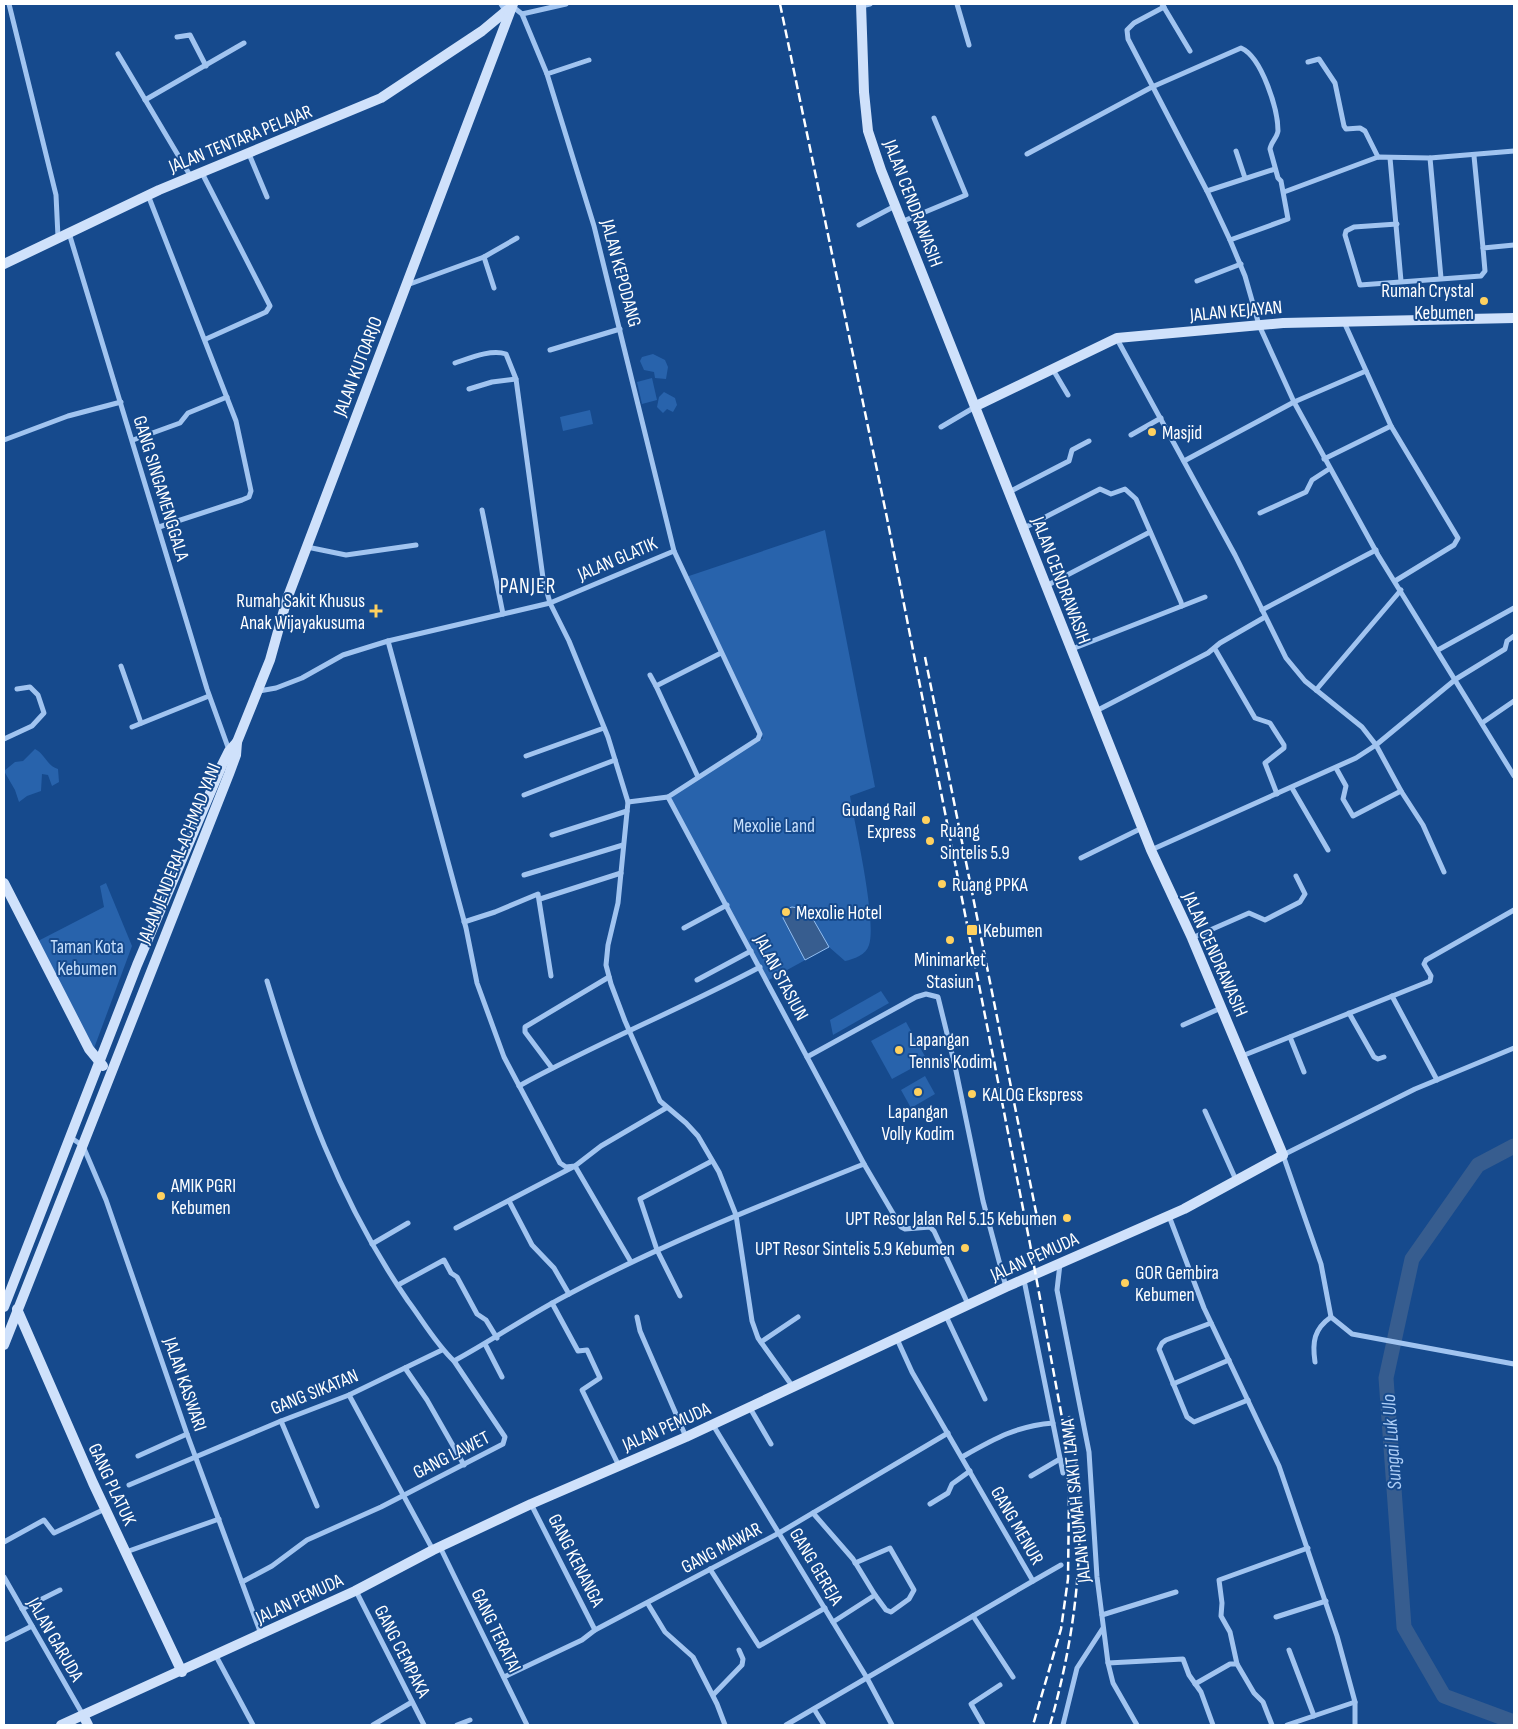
<svg xmlns="http://www.w3.org/2000/svg" width="1518" height="1729" viewBox="0 0 1518 1729" font-family="'Sofia Sans Condensed',sans-serif">
<style>
.green{fill:#2863ac}
.water{fill:#375d8f;stroke:#93bff2}
.lines{fill:none;stroke-linecap:round;stroke-linejoin:round}
.river{stroke:#375d8f;stroke-width:15}
.street{stroke:#a1c4f0;stroke-width:5}
.secondary{stroke:#cfe1fb;stroke-width:10}
.rail{stroke:#fff;stroke-width:2.5;stroke-dasharray:9 4;stroke-linecap:butt}
.poi-dot{fill:#ffd15f;stroke:#164a8d;stroke-width:2}
.labels{text-anchor:middle;stroke-width:4;stroke-linejoin:round;paint-order:stroke}
.street-label{font-size:19px;fill:#fff;stroke:#164a8d}
.poi-label{font-size:19px;fill:#fff;stroke:#164a8d;text-anchor:start}
.park-label{font-size:19px;fill:#c7dffb;stroke:#164a8d}
.water-label{font-size:20px;font-style:italic;fill:#adcef7;stroke:#164a8d}
.quarter-label{font-size:21px;letter-spacing:1px;fill:#fff;stroke:#164a8d}
</style>
<rect width="100%" height="100%" fill="#164a8d"/>
<g class="green">
<polygon points="653,354 665,360 668,367 666,379 655,378 654,372 644,370 640,361 642,357"/>
<polygon points="652,378 657,400 642,404 637,382"/>
<polygon points="664,392 675,398 677,405 673,412 667,409 663,413 657,407 659,397"/>
<polygon points="590,410 593,424 563,431 560,417"/>
<path d="M825 530 875 787 850 796C855 826 877 921 869 945 866 955 854 959 845 961L829 947 767 981 668 797 763 738 686 577Z"/>
<path d="M35 749C45 754 47 766 58 769L59 782 52 786 48 775 42 774 41 791 27 796 19 802 15 790 4 771 15 762 23 761Z"/>
<polygon points="106,883 132,946 93,1051 38,941 104,907 100,886"/>
<polygon points="881,991 889,1003 833,1035 830,1020"/>
<polygon points="906,1022 927,1060 892,1079 871,1041"/>
<polygon points="925,1076 935,1094 911,1108 901,1090"/>
</g>
<polygon class="water" points="805,905 829,947 805,960 783,918 786,909 792,907 798,908"/>
<g class="lines">
<polyline class="river" points="1514,1146 1478,1165 1412,1259 1386,1378 1404,1627 1444,1696 1514,1722"/>
<g class="street">
<polyline points="9,4 56,195 58,237"/>
<polyline points="501,4 505,10"/>
<polyline points="957,4 969,45"/>
<polyline points="1162,4 1190,51"/>
<polyline points="512,6 522,14 547,74 594,226 674,551 760,734 758,739 668,797 807,1057 916,997 926,994 938,997 955,1066 983,1201 1006,1287"/>
<polyline points="861,6 870,4"/>
<polyline points="1164,7 1134,23 1127,30 1128,39 1207,191 1230,240 1245,276 1259,325 1294,402 1378,555 1514,776"/>
<polyline points="522,14 566,4"/>
<polyline points="177,37 190,35 206,66"/>
<polyline points="118,54 191,177"/>
<polyline points="1308,62 1319,59 1335,83 1344,126 1346,129 1360,128 1365,131 1378,157"/>
<polyline points="547,74 589,60"/>
<polyline points="145,100 244,43"/>
<polyline points="1236,151 1245,178"/>
<polyline points="249,154 267,197"/>
<path d="M1027 154 1152 87 1241 48C1262 57 1278 110 1278 131 1277 138 1271 142 1270 149L1278 178 1281 181 1288 219 1230 240"/>
<polyline points="1474,156 1483,248"/>
<polyline points="1390,158 1401,281"/>
<polyline points="1430,158 1441,278"/>
<polyline points="202,173 270,306 266,312 206,339"/>
<polyline points="1207,191 1275,169"/>
<polyline points="1284,192 1378,157 1430,158 1514,151"/>
<polyline points="148,195 236,421 251,491 249,497 242,500 159,527"/>
<polyline points="901,222 966,195 934,118"/>
<polyline points="1397,224 1354,227 1346,231 1345,235 1360,285 1481,276 1485,271 1483,248 1514,245"/>
<polyline points="859,225 895,206"/>
<polyline points="69,233 207,689 229,750"/>
<polyline points="484,257 494,288"/>
<polyline points="1197,281 1241,264"/>
<polyline points="407,285 484,257 517,238"/>
<polyline points="1344,322 1391,426 1458,538 1454,545 1395,581"/>
<polyline points="1117,339 1235,555 1286,658 1305,681 1362,727 1376,745 1401,791 1423,825 1444,872"/>
<polyline points="550,350 620,329"/>
<path d="M455 363C470 358 491 349 506 354L516 379 543 578 550 603 569 641 608 737 628 802 618 903 608 945 606 965 611 984 625 1021 660 1101 686 1123 698 1136 719 1172 736 1215 752 1321 758 1338 793 1387"/>
<polyline points="1052,368 1068,395"/>
<polyline points="469,389 492,382 516,379"/>
<polyline points="941,427 975,407"/>
<polyline points="1131,435 1161,418"/>
<polyline points="4,440 68,416 121,402"/>
<polyline points="133,440 180,423 188,413 227,397"/>
<polyline points="1324,459 1391,426"/>
<polyline points="1184,461 1294,402 1366,371"/>
<polyline points="1009,492 1069,461 1072,450 1089,441"/>
<polyline points="482,510 503,614"/>
<polyline points="1260,513 1306,492 1312,480 1329,469"/>
<polyline points="1024,528 1100,489 1111,494 1125,489 1136,499 1181,602 1182,606 1072,649"/>
<polyline points="307,547 346,555 416,545"/>
<polyline points="1046,586 1150,532"/>
<polyline points="1182,606 1205,597"/>
<polyline points="1262,610 1376,550"/>
<polyline points="388,641 466,928 477,983 504,1057 560,1163 566,1167 575,1166 601,1146 666,1108"/>
<polyline points="1215,649 1255,718 1270,723 1284,745 1284,748 1265,763 1277,794"/>
<polyline points="1438,650 1514,608"/>
<polyline points="121,666 141,723"/>
<polyline points="650,675 656,686"/>
<polyline points="1316,690 1401,590"/>
<polyline points="259,691 276,688 302,678 343,655 388,641 550,603 674,551"/>
<polyline points="1096,711 1208,653 1220,643 1265,617"/>
<polyline points="1482,723 1514,701"/>
<polyline points="132,727 209,696"/>
<polyline points="4,739 32,726 44,713 38,695 30,687 17,689"/>
<polyline points="526,756 604,728"/>
<polyline points="1336,768 1346,786 1343,799 1353,816 1401,791"/>
<polyline points="698,777 656,686 721,653"/>
<polyline points="1292,788 1328,850"/>
<polyline points="524,795 615,760"/>
<polyline points="628,802 668,797"/>
<polyline points="552,835 627,811"/>
<polyline points="1151,850 1356,758 1376,745 1456,679 1505,649 1507,641 1514,636"/>
<polyline points="1081,858 1142,828"/>
<polyline points="524,875 623,845"/>
<polyline points="540,899 621,873"/>
<polyline points="464,922 495,912 538,894 551,976"/>
<polyline points="684,928 727,905"/>
<polyline points="1192,938 1249,913 1265,920 1300,902 1305,894 1296,876"/>
<polyline points="697,980 751,951"/>
<path d="M267 981C302 1096 339 1201 408 1301 423 1321 436 1344 454 1361 493 1340 530 1314 569 1294 664 1243 764 1204 864 1164L901 1227 905 1229 930 1227 934 1231 968 1304"/>
<polyline points="1392,996 1437,1080"/>
<polyline points="1349,1013 1374,1057 1378,1059 1384,1057"/>
<polyline points="1183,1025 1221,1008"/>
<polyline points="1290,1037 1304,1072"/>
<polyline points="1514,1048 1415,1089 1283,1155 1321,1264 1331,1317 1352,1334 1514,1364"/>
<polyline points="1242,1056 1430,981 1431,976 1424,964 1426,960 1514,910"/>
<polyline points="807,1057 864,1164"/>
<polyline points="552,1068 525,1032 525,1027 609,977"/>
<path d="M519 1086C597 1043 681 1009 760 967"/>
<polyline points="1205,1111 1236,1180"/>
<polyline points="70,1137 83,1146 106,1200 187,1434 261,1634"/>
<polyline points="509,1201 532,1245 554,1268 569,1294"/>
<polyline points="1169,1216 1204,1308 1279,1466 1337,1636 1355,1702 1355,1725"/>
<polyline points="456,1228 575,1166 631,1262"/>
<polyline points="372,1244 408,1223"/>
<polyline points="1060,1264 1057,1290 1089,1452 1097,1577 1108,1663 1183,1659 1189,1675 1201,1692 1213,1725"/>
<polyline points="1024,1280 1063,1473"/>
<polyline points="398,1285 444,1260 451,1273 457,1277 477,1314 486,1320 497,1338"/>
<polyline points="680,1296 657,1250 640,1199 712,1161"/>
<polyline points="552,1303 578,1351 587,1350 600,1378 582,1390 619,1466"/>
<polyline points="946,1316 985,1399"/>
<polyline points="637,1317 640,1331 686,1437"/>
<polyline points="1211,1323 1166,1340 1162,1343 1159,1349 1187,1417 1194,1422 1248,1400"/>
<polyline points="761,1342 798,1317"/>
<polyline points="485,1344 502,1377"/>
<path d="M1315 1362C1312 1342 1314 1329 1331 1317"/>
<polyline points="405,1368 427,1400 464,1465"/>
<polyline points="1173,1384 1229,1360"/>
<polyline points="349,1395 433,1550"/>
<polyline points="750,1408 771,1444"/>
<polyline points="281,1421 317,1506"/>
<polyline points="713,1425 867,1678 892,1725"/>
<polyline points="138,1456 187,1434"/>
<path d="M962 1457C994 1439 1016 1426 1053 1423"/>
<polyline points="1031,1476 1060,1459"/>
<polyline points="129,1485 281,1421 349,1395 442,1350"/>
<polyline points="531,1504 595,1630"/>
<polyline points="930,1504 948,1493 952,1484 970,1471"/>
<polyline points="813,1513 853,1559 875,1595 833,1622"/>
<polyline points="4,1542 44,1520 54,1533 105,1509"/>
<polyline points="440,1547 527,1725"/>
<polyline points="126,1552 219,1519"/>
<polyline points="855,1563 890,1548 914,1590 909,1599 891,1612 886,1610 875,1595"/>
<polyline points="710,1569 759,1646 825,1608"/>
<polyline points="4,1577 83,1715"/>
<polyline points="1033,1581 1061,1565"/>
<polyline points="242,1582 272,1566 307,1540 381,1507 503,1444 505,1437 454,1361"/>
<polyline points="356,1591 424,1725"/>
<polyline points="648,1604 665,1632 693,1657 717,1704 725,1725"/>
<polyline points="22,1609 60,1590"/>
<polyline points="1102,1615 1176,1592"/>
<polyline points="973,1616 1013,1677"/>
<polyline points="1276,1617 1326,1601"/>
<polyline points="4,1640 32,1626"/>
<polyline points="1289,1650 1314,1716"/>
<polyline points="216,1656 253,1725"/>
<polyline points="1108,1663 1113,1683 1137,1725"/>
<polyline points="1237,1664 1230,1632 1221,1616 1222,1603 1219,1580 1308,1548"/>
<polyline points="504,1677 582,1640 595,1630 779,1533 948,1433"/>
<polyline points="1195,1684 1230,1664 1237,1664 1254,1693 1263,1702 1272,1725"/>
<polyline points="713,1695 742,1665 743,1659 739,1650"/>
<polyline points="814,1709 824,1725"/>
<polyline points="373,1725 412,1702"/>
<polyline points="457,1725 470,1720"/>
<polyline points="786,1725 1033,1581 912,1372 897,1339"/>
<polyline points="983,1725 971,1704 1000,1685"/>
<polyline points="1063,1725 1077,1668 1103,1628"/>
<polyline points="1287,1725 1355,1702"/>
</g>
<g class="secondary">
<polyline points="4,264 159,190 381,98 482,31 512,6"/>
<polyline points="976,406 1117,338 1283,323 1514,318"/>
<polyline points="4,883 89,1049 103,1066"/>
<polyline points="4,1307 137,965 222,765 229,751 237,742"/>
<polyline points="17,1309 93,1483 182,1672"/>
<polyline points="4,1345 229,774 236,755 237,742 270,660 287,599 513,4"/>
<polyline points="83,1715 88,1725"/>
<polyline points="61,1725 355,1591 433,1550 531,1504 686,1437 1006,1287 1184,1209 1283,1155 1192,938 1151,850 881,170 868,131 864,92 861,4"/>
</g>
<g class="rail">
<polyline points="780,4 887,518 1030,1244 1065,1434 1069,1497 1068,1579 1061,1629 1033,1725"/>
<polyline points="925,657 1039,1227"/>
<path d="M1050 1725C1079 1624 1089 1520 1069 1416"/>
</g>
</g>
<g class="poi-dot">
<circle cx="1484" cy="301" r="5"/>
<circle cx="1152" cy="432" r="5"/>
<path d="M373.5 603.5h5v5h5v5h-5v5h-5v-5h-5v-5h5z"/>
<circle cx="926" cy="820" r="5"/>
<circle cx="930" cy="841" r="5"/>
<circle cx="942" cy="884" r="5"/>
<circle cx="786" cy="912" r="5"/>
<rect x="966" y="924" width="12" height="12" rx="2.5"/>
<circle cx="950" cy="940" r="5"/>
<circle cx="899" cy="1050" r="5"/>
<circle cx="918" cy="1092" r="5"/>
<circle cx="972" cy="1094" r="5"/>
<circle cx="161" cy="1196" r="5"/>
<circle cx="1067" cy="1218" r="5"/>
<circle cx="965" cy="1248" r="5"/>
<circle cx="1125" cy="1283" r="5"/>
</g>
<g class="labels">
<g class="street-label">
<text transform="translate(240 138) rotate(-22)" y="7">JALAN TENTARA PELAJAR</text>
<text transform="translate(914 203) rotate(69)" y="7">JALAN CENDRAWASIH</text>
<text transform="translate(622 273) rotate(75)" y="7">JALAN KEPODANG</text>
<text transform="translate(1236 310) rotate(-5)" y="7">JALAN KEJAYAN</text>
<text transform="translate(357 366) rotate(-69)" y="7">JALAN KUTOARJO</text>
<text transform="translate(162 488) rotate(73)" y="7">GANG SINGAMENGGALA</text>
<text transform="translate(617 558) rotate(-23)" y="7">JALAN GLATIK</text>
<text transform="translate(1062 580) rotate(69)" y="7">JALAN CENDRAWASIH</text>
<text transform="translate(178 853) rotate(-68)" y="7">JALAN JENDERAL ACHMAD YANI</text>
<text transform="translate(1216 954) rotate(66)" y="7">JALAN CENDRAWASIH</text>
<text transform="translate(782 977) rotate(62)" y="7">JALAN STASIUN</text>
<text transform="translate(1034 1256) rotate(-24)" y="7">JALAN PEMUDA</text>
<text transform="translate(186 1384) rotate(71)" y="7">JALAN KASWARI</text>
<text transform="translate(314 1391) rotate(-22)" y="7">GANG SIKATAN</text>
<text transform="translate(666 1426) rotate(-24)" y="7">JALAN PEMUDA</text>
<text transform="translate(451 1454) rotate(-27)" y="7">GANG LAWET</text>
<text transform="translate(113 1484) rotate(65)" y="7">GANG PLATUK</text>
<text transform="translate(1075 1501) rotate(-96)" y="7">JALAN RUMAH SAKIT LAMA</text>
<text transform="translate(1018 1525) rotate(60)" y="7">GANG MENUR</text>
<text transform="translate(721 1547) rotate(-28)" y="7">GANG MAWAR</text>
<text transform="translate(577 1560) rotate(63)" y="7">GANG KENANGA</text>
<text transform="translate(817 1566) rotate(59)" y="7">GANG GEREJA</text>
<text transform="translate(299 1598) rotate(-25)" y="7">JALAN PEMUDA</text>
<text transform="translate(497 1630) rotate(64)" y="7">GANG TERATAI</text>
<text transform="translate(56 1639) rotate(60)" y="7">JALAN GARUDA</text>
<text transform="translate(403 1651) rotate(63)" y="7">GANG CEMPAKA</text>
</g>
<g class="poi-label">
<text x="1474" y="297" text-anchor="end">Rumah Crystal<tspan x="1474" dy="22">Kebumen</tspan></text>
<text x="1162" y="439">Masjid</text>
<text x="365" y="607" text-anchor="end">Rumah Sakit Khusus<tspan x="365" dy="22">Anak Wijayakusuma</tspan></text>
<text x="916" y="816" text-anchor="end">Gudang Rail<tspan x="916" dy="22">Express</tspan></text>
<text x="940" y="837">Ruang<tspan x="940" dy="22">Sintelis 5.9</tspan></text>
<text x="952" y="891">Ruang PPKA</text>
<text x="796" y="919">Mexolie Hotel</text>
<text x="983" y="937">Kebumen</text>
<text x="950" y="966" text-anchor="middle">Minimarket<tspan x="950" dy="22">Stasiun</tspan></text>
<text x="909" y="1046">Lapangan<tspan x="909" dy="22">Tennis Kodim</tspan></text>
<text x="982" y="1101">KALOG Ekspress</text>
<text x="918" y="1118" text-anchor="middle">Lapangan<tspan x="918" dy="22">Volly Kodim</tspan></text>
<text x="171" y="1192">AMIK PGRI<tspan x="171" dy="22">Kebumen</tspan></text>
<text x="1057" y="1225" text-anchor="end">UPT Resor Jalan Rel 5.15 Kebumen</text>
<text x="955" y="1255" text-anchor="end">UPT Resor Sintelis 5.9 Kebumen</text>
<text x="1135" y="1279">GOR Gembira<tspan x="1135" dy="22">Kebumen</tspan></text>
</g>
<g class="park-label">
<text x="774" y="832">Mexolie Land</text>
<text x="87" y="953">Taman Kota<tspan x="87" dy="22">Kebumen</tspan></text>
</g>
<g class="water-label">
<text transform="translate(1391 1442) rotate(-94)" y="7">Sungai Luk Ulo</text>
</g>
<g class="quarter-label">
<text x="528" y="593">PANJER</text>
</g>
</g>
<rect width="1518" height="1729" fill="none" stroke="#ffffff" stroke-width="10"/>
</svg>
